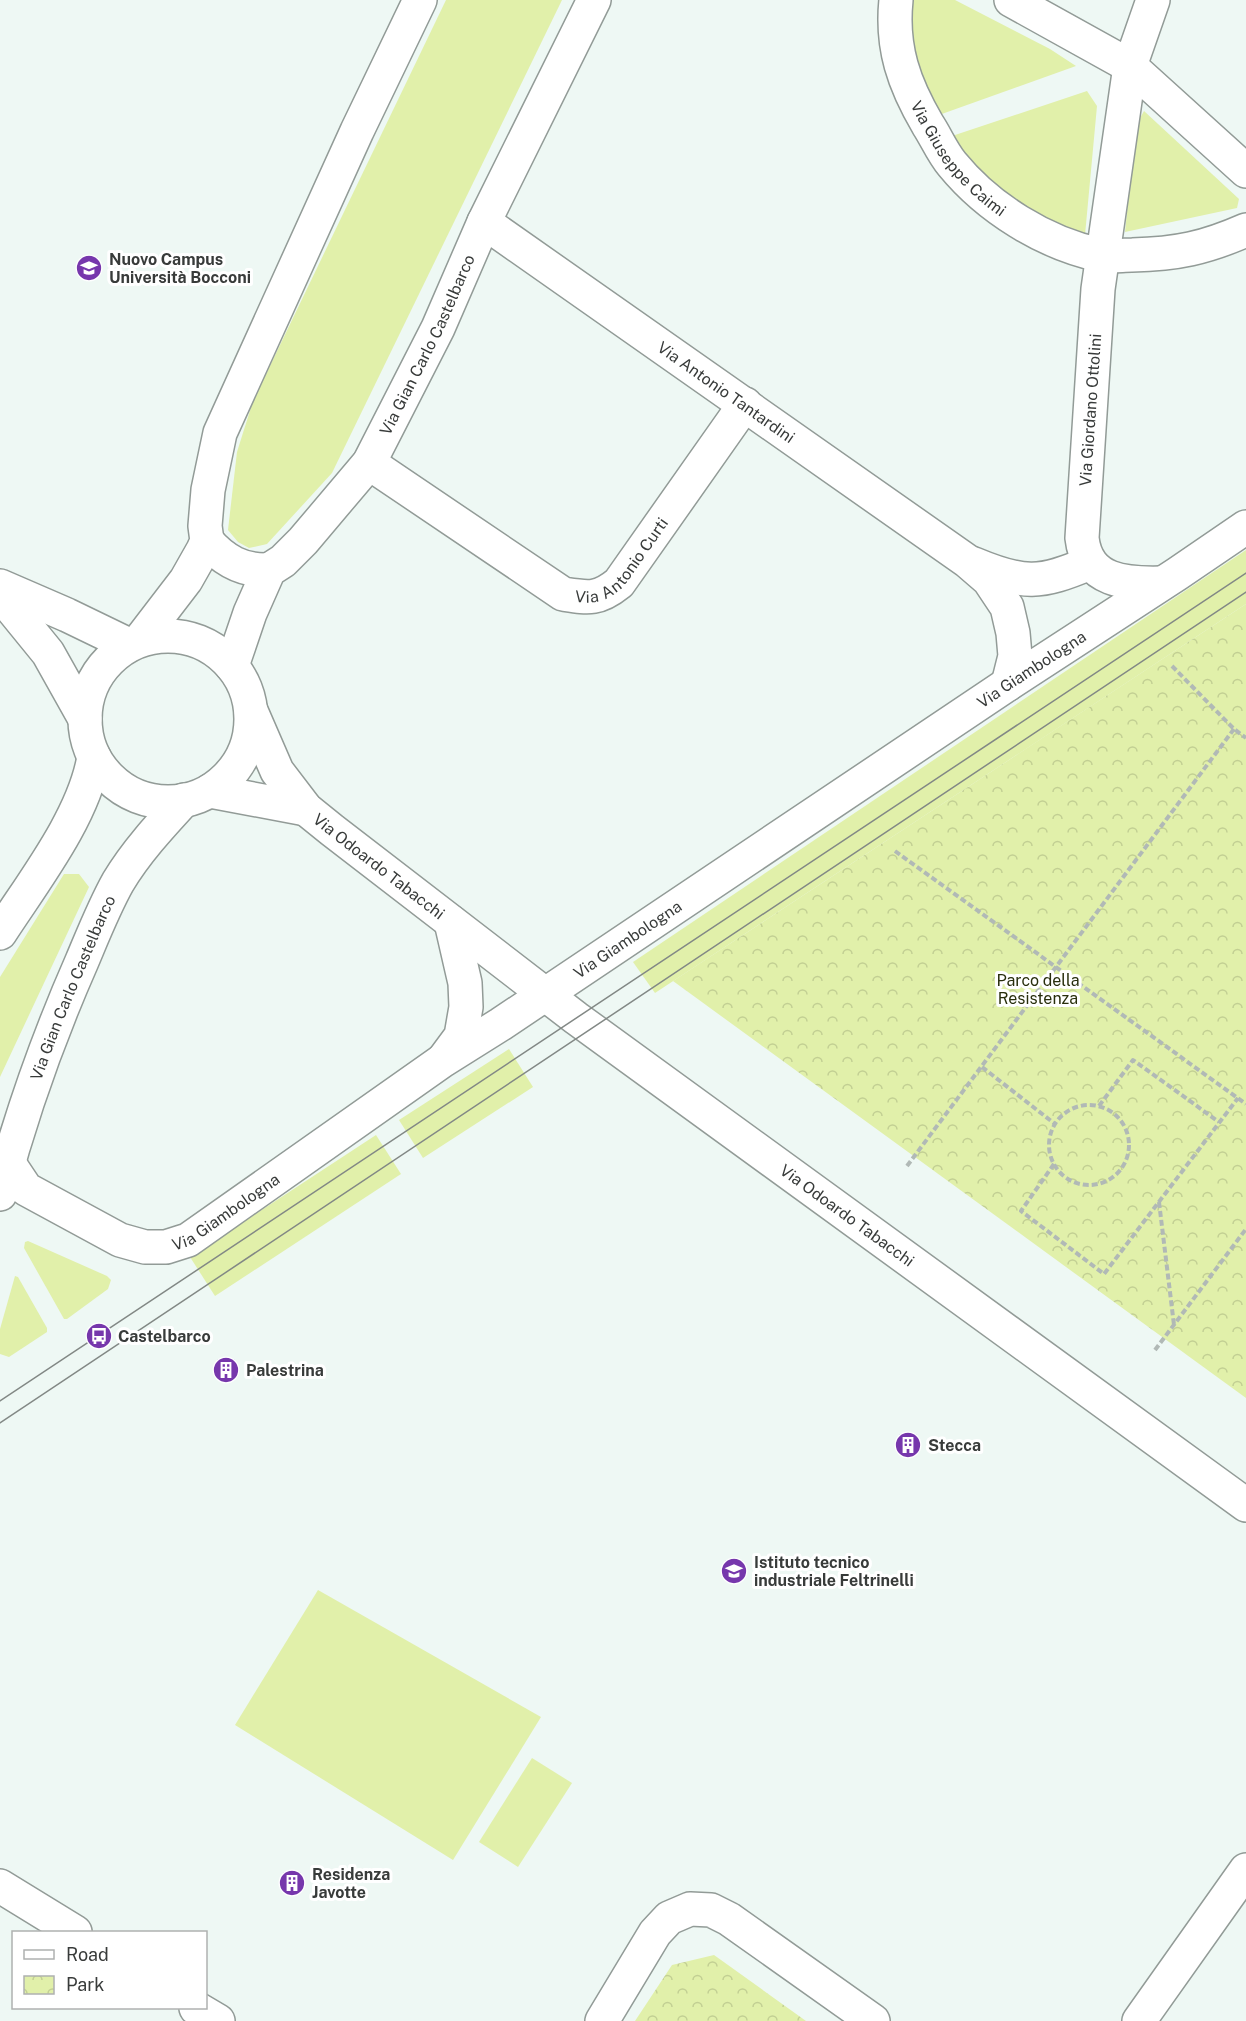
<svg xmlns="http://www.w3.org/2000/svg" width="1246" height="2021" viewBox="0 0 1246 2021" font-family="'Public Sans',sans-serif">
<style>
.grass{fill:#e1f0aa}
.park{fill:url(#park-crowns)}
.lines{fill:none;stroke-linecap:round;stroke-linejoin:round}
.minor-casing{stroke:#929b97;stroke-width:36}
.secondary-casing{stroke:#929b97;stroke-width:36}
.path{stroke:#b1b9b6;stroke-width:4;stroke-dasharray:6 3;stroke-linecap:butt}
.minor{stroke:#fff;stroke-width:33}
.secondary{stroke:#fff;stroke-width:33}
.tram{stroke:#828885;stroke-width:1.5}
.labels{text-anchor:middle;stroke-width:6;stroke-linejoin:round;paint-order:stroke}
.street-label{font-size:16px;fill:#383b3a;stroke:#fff}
.poi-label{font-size:16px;font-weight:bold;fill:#383b3a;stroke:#fff;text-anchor:start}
.park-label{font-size:16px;fill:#282e0c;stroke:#fff}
</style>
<defs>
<pattern id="park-crowns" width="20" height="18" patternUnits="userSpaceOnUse" patternTransform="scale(1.5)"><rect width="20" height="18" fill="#e1f0aa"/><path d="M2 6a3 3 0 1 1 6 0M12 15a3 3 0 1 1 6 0" fill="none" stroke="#c2cf93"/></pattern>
</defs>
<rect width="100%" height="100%" fill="#eef8f4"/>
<g class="grass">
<polygon points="446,0 562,0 332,473 267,544 249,548 238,542 228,530 237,452 253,401"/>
<polygon points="911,0 955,0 1050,49 1076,66 939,115 916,71 906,30"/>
<path d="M1087 91 1097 106 1085 235C1071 231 1055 228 1041 222 1007 207 974 164 952 136Z"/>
<polygon points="1144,111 1239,199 1237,208 1125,232 1136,125"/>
<polygon points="1246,550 1246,604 655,993 633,962"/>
<polygon points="64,874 79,874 89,887 0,1077 0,977"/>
<polygon points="509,1049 533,1087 423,1158 399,1120"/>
<polygon points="376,1135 401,1174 215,1296 190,1257"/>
<polygon points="28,1241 107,1276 111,1280 108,1289 67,1319 64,1319 24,1248 25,1242"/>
<polygon points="15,1276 18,1277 47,1328 47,1332 9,1357 0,1354 0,1329"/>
<polygon points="318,1590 541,1717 453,1860 235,1725"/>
<polygon points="532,1758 572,1783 518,1867 479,1842"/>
</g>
<g class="park">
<polygon points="1246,604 1246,1398 673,981"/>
<polygon points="714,1955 806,2021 635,2021 672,1965"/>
</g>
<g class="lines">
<g class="minor-casing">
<g id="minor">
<path id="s1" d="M896 0C891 48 904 84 928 125 936 137 942 152 952 164 988 208 1044 243 1100 255 1110 257 1122 255 1132 255 1177 254 1205 248 1246 230"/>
<polyline points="1011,0 1130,66 1246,171"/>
<path d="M1153 0 1130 66 1098 289 1082 538C1087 582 1126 584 1162 583"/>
<path id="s2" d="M484 222 967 561 989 580 1007 607 1013 633 1015 656 1008 684"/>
<path id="s3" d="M369 463 563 594C589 598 598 600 619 583L745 404"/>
<path d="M974 564C1024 585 1040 584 1090 563"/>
<polyline points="0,586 67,615 129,645"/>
<polyline points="0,594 48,653 85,719"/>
<path id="s4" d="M251 711 277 771 306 809 332 830 576 1018 1246 1505"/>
<polyline points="210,791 306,809"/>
<polyline points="444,1059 461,1036 466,1007 465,983 451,922"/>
<path id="s5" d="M8 1162 26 1189 120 1240 145 1247H166L188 1240 442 1061 501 1024 1008 684 1177 574 1246 527"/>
<polyline points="0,1886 75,1932"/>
<polyline points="196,2008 218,2021"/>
<polyline points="602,2021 655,1933 669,1918 690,1909 711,1910 729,1919 873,2021"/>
<polyline points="1139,2021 1246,1870"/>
</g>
</g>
<g class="secondary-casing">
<g id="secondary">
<path d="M207 541C224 561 243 571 269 570"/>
<circle cx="168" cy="719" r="83"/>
<polyline points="140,640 186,580 203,550 207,541 205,526 208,490 220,433 357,131 420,0"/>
<path id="s6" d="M232 666 250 613 269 570 283 561 303 541 369 463 438 328 484 222 594 0"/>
<path d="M0 933C33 882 84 817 94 757"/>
<path id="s7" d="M0 1194C21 1114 49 1036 82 961 93 935 104 907 118 882 136 852 160 826 184 800"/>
</g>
</g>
<g class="path">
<polyline points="1172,666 1234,729 1246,738"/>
<polyline points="895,851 1246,1104"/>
<polyline points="982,1067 1055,1124"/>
<circle cx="1089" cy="1145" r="40"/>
<polyline points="1099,1106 1133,1060 1219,1122"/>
<polyline points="1054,1164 1021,1211 1104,1274 1238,1098"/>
<polyline points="907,1166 1234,729"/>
<polyline points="1159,1202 1174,1325"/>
<polyline points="1155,1350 1246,1229"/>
</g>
<use href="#minor" class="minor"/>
<use href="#secondary" class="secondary"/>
<g class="tram">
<polyline points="0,1401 1246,573"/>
<polyline points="0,1423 1246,592"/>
</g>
</g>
<defs>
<g id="university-disc" transform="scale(1.35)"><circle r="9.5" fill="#7637ac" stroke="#fff"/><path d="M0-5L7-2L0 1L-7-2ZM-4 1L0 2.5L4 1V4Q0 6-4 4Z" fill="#fff"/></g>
<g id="bus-disc" transform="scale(1.35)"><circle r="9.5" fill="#7637ac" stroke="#fff"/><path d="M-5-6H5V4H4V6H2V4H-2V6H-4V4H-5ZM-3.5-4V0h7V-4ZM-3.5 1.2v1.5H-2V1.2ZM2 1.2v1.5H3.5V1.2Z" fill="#fff"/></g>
<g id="building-disc" transform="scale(1.35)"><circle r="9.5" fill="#7637ac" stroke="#fff"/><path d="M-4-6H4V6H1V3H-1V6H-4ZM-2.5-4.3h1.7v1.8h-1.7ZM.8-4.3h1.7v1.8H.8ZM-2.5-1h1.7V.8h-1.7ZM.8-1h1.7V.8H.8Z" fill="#fff"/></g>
<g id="school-disc" transform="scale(1.35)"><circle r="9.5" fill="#7637ac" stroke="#fff"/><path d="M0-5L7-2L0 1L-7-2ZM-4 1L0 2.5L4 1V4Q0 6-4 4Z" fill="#fff"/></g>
</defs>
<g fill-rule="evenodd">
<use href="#university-disc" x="89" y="268"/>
<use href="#bus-disc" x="99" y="1336"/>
<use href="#building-disc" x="226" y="1370"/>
<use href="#building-disc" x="908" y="1445"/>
<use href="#school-disc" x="734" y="1571"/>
<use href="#building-disc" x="292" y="1883"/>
</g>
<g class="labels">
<g class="street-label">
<text dy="6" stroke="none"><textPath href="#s1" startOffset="177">Via Giuseppe Caimi</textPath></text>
<text dy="6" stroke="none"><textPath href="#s6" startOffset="382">Via Gian Carlo Castelbarco</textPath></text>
<text dy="6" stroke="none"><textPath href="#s2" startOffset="296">Via Antonio Tantardini</textPath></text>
<text transform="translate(1090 410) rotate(-86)" y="6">Via Giordano Ottolini</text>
<text dy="6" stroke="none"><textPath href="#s3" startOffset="309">Via Antonio Curti</textPath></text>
<text dy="6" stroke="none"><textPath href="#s5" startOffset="1228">Via Giambologna</textPath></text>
<text dy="6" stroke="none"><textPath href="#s4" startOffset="206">Via Odoardo Tabacchi</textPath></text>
<text dy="6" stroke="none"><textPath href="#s5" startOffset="742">Via Giambologna</textPath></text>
<text dy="6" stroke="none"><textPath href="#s7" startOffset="219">Via Gian Carlo Castelbarco</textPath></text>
<text dy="6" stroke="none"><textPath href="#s5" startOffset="256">Via Giambologna</textPath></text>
<text dy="6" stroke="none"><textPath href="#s4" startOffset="790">Via Odoardo Tabacchi</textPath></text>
</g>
<g class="poi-label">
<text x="109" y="265">Nuovo Campus<tspan x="109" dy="18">Università Bocconi</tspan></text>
<text x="118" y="1342">Castelbarco</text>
<text x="246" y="1376">Palestrina</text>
<text x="928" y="1451">Stecca</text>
<text x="754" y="1568">Istituto tecnico<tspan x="754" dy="18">industriale Feltrinelli</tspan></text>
<text x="312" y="1880">Residenza<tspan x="312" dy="18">Javotte</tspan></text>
</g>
<g class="park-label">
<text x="1038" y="986">Parco della<tspan x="1038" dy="18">Resistenza</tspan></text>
</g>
</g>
<rect x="12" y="1931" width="195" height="78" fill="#ffffff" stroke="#afb1b0" stroke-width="1.5"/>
<rect x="24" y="1950" width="30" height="9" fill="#ffffff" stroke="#afb1b0" stroke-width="1.5"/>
<text x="66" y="1961" font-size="18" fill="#383b3a">Road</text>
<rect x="24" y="1976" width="30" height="18" fill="url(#park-crowns)" stroke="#afb1b0" stroke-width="1.5"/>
<text x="66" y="1991" font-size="18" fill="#383b3a">Park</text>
</svg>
